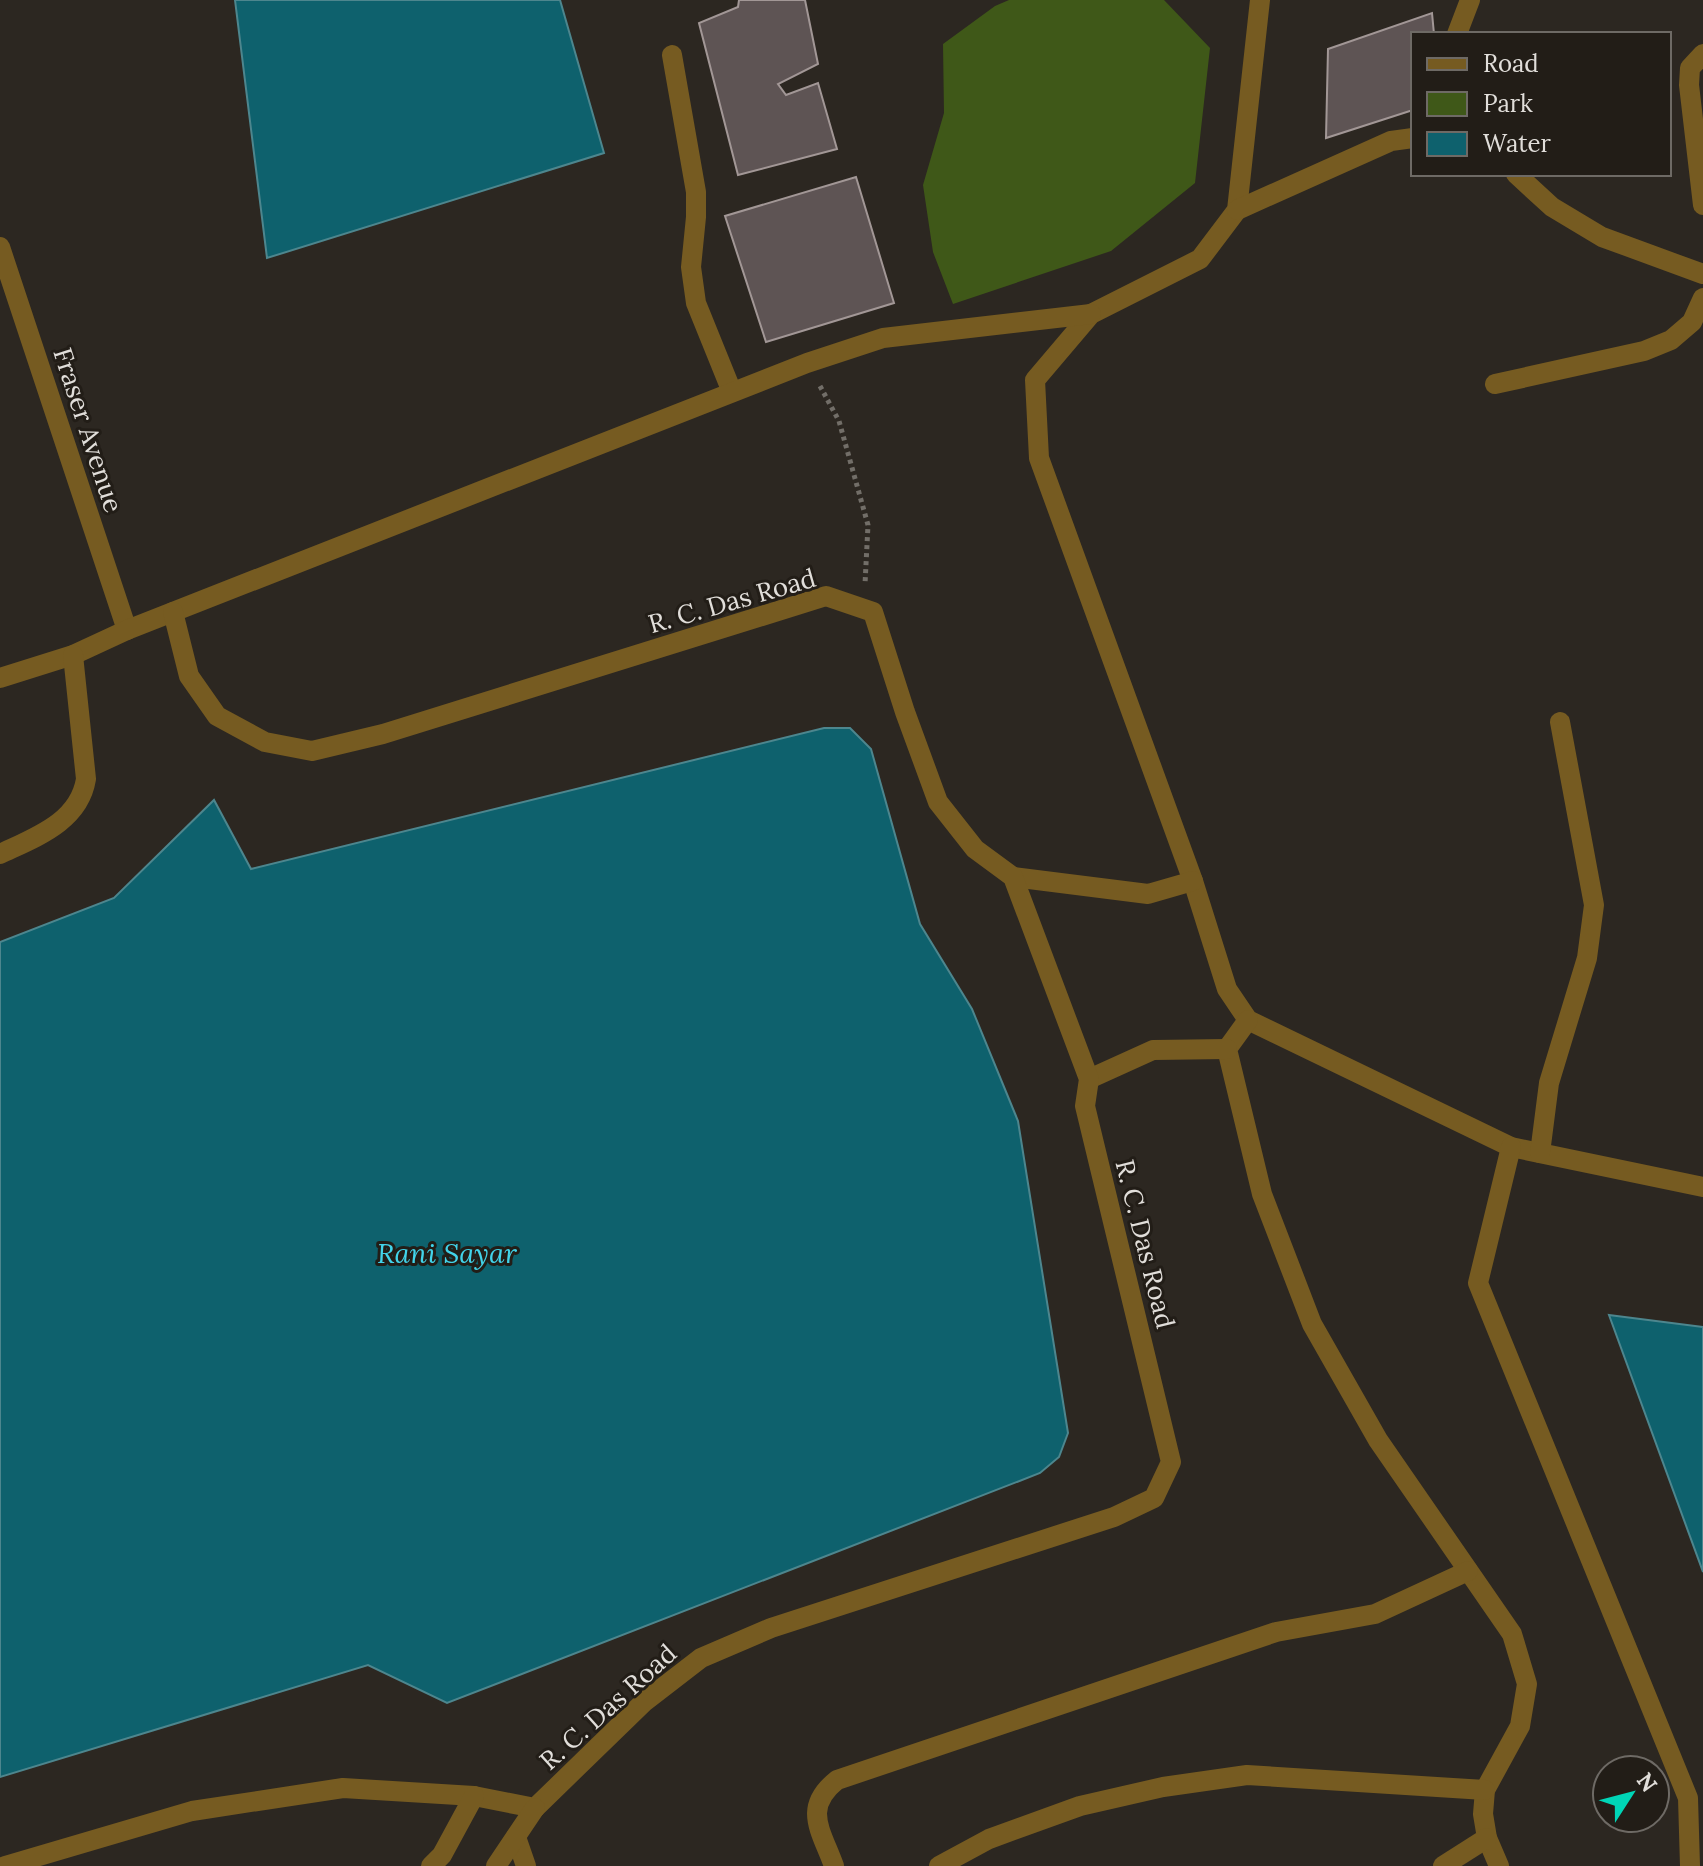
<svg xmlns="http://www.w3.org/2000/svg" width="1703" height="1866" viewBox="0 0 1703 1866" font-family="Lora,serif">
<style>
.green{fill:#3f5818}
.water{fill:#0e616d;stroke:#4d868e;stroke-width:2}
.building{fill:#5e5454;stroke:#a29796;stroke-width:2}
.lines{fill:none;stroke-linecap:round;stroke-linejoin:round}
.path{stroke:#726e68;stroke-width:5;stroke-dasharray:4 4;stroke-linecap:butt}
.minor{stroke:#765b21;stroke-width:20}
.labels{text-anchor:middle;stroke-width:6;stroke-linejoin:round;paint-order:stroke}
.street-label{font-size:26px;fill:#e1deda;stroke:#221d17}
.water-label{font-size:28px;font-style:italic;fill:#42d3e9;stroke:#221d17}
</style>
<rect width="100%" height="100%" fill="#2c2721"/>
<polygon class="green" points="1009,0 1164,0 1210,48 1195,183 1111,251 953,304 933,252 923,185 944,113 943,44 995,6"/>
<g class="water">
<polygon points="235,0 560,0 604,153 267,258"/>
<polygon points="824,728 850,728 871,749 920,924 972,1009 1018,1121 1068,1433 1059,1457 1040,1473 447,1703 368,1665 0,1777 0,942 114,898 214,800 251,869"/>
<polygon points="1609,1315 1703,1327 1703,1572"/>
</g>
<g class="building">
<polygon points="739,0 805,0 818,64 778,84 786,95 818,83 837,149 738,175 699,23 738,7"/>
<polygon points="1432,13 1434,34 1413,34 1413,110 1326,138 1328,49"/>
<polygon points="856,177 894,303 766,342 725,216"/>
</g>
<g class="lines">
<polyline class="path" points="820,386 839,421 868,525 865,584"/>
<g class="minor">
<polyline points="1260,0 1237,210 1200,259 1091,314 1035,380 1039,458 1193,881 1227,989 1248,1020 1511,1147 1703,1187"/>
<polyline points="1457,34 1470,0"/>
<polyline points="1703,54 1690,68 1689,85 1703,205"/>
<polyline points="672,55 696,192 696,217 691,267 696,303 732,392"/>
<polyline points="1516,174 1552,207 1602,237 1703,274"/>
<polyline points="1237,210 1391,141 1413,138"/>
<polyline points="0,247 127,630"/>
<polyline points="1495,384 1644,351 1671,340 1692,322 1703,298"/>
<polyline points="0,678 73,655 127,630 807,363 883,338 1091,314"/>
<path d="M0 854C36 837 79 822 86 779L73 655"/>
<polyline points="1013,877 1148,894 1193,881"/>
<polyline points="1248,1020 1227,1049 1262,1194 1312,1324 1378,1440 1512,1634 1527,1684 1520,1726 1485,1790 1483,1814 1487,1838 1499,1866"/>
<polyline points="1089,1079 1153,1050 1227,1049"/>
<polyline points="1511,1147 1478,1283 1688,1798 1690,1866"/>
<polyline points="1540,1153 1549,1083 1587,958 1594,905 1560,722"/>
<polyline points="516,1837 526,1866"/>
<polyline points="5,1866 192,1811 343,1788 474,1796 535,1808 644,1702 701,1658 771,1628 1114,1517 1154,1498 1171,1462 1085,1106 1089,1079 1013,877 975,849 938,802 905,712 873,612 826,596 383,734 312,751 265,742 217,716 189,676 173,612"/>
<polyline points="431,1866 442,1855 474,1796"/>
<polyline points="496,1866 535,1808"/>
<path d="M834 1866C821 1830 802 1808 837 1780L1276 1632 1375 1614 1468 1571"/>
<polyline points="939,1866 989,1839 1080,1806 1163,1787 1247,1775 1485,1790"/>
<polyline points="1443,1866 1487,1838"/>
</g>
</g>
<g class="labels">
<g class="street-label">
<text transform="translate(88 430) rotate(72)" y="9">Fraser Avenue</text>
<text transform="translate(732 601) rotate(-16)" y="9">R. C. Das Road</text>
<text transform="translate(1145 1244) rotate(76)" y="9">R. C. Das Road</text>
<text transform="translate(608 1707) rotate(-42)" y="9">R. C. Das Road</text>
</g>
<g class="water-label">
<text x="447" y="1263">Rani Sayar</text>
</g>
</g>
<rect x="1411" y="32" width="260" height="144" fill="#221d17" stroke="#6e6a65" stroke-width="2"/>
<rect x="1427" y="58" width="40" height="12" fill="#765b21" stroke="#6e6a65" stroke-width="2"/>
<text x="1483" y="72" font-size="24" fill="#e1deda">Road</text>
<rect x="1427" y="92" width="40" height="24" fill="#3f5818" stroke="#6e6a65" stroke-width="2"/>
<text x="1483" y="112" font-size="24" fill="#e1deda">Park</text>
<rect x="1427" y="132" width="40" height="24" fill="#0e616d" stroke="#6e6a65" stroke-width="2"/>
<text x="1483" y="152" font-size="24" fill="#e1deda">Water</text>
<g transform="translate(1631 1794) rotate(54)"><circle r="38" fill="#221d17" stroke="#6e6a65" stroke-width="2"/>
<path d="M0-6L14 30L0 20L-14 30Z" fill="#00d5b7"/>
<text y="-12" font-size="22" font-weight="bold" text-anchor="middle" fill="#e1deda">N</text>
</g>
</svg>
